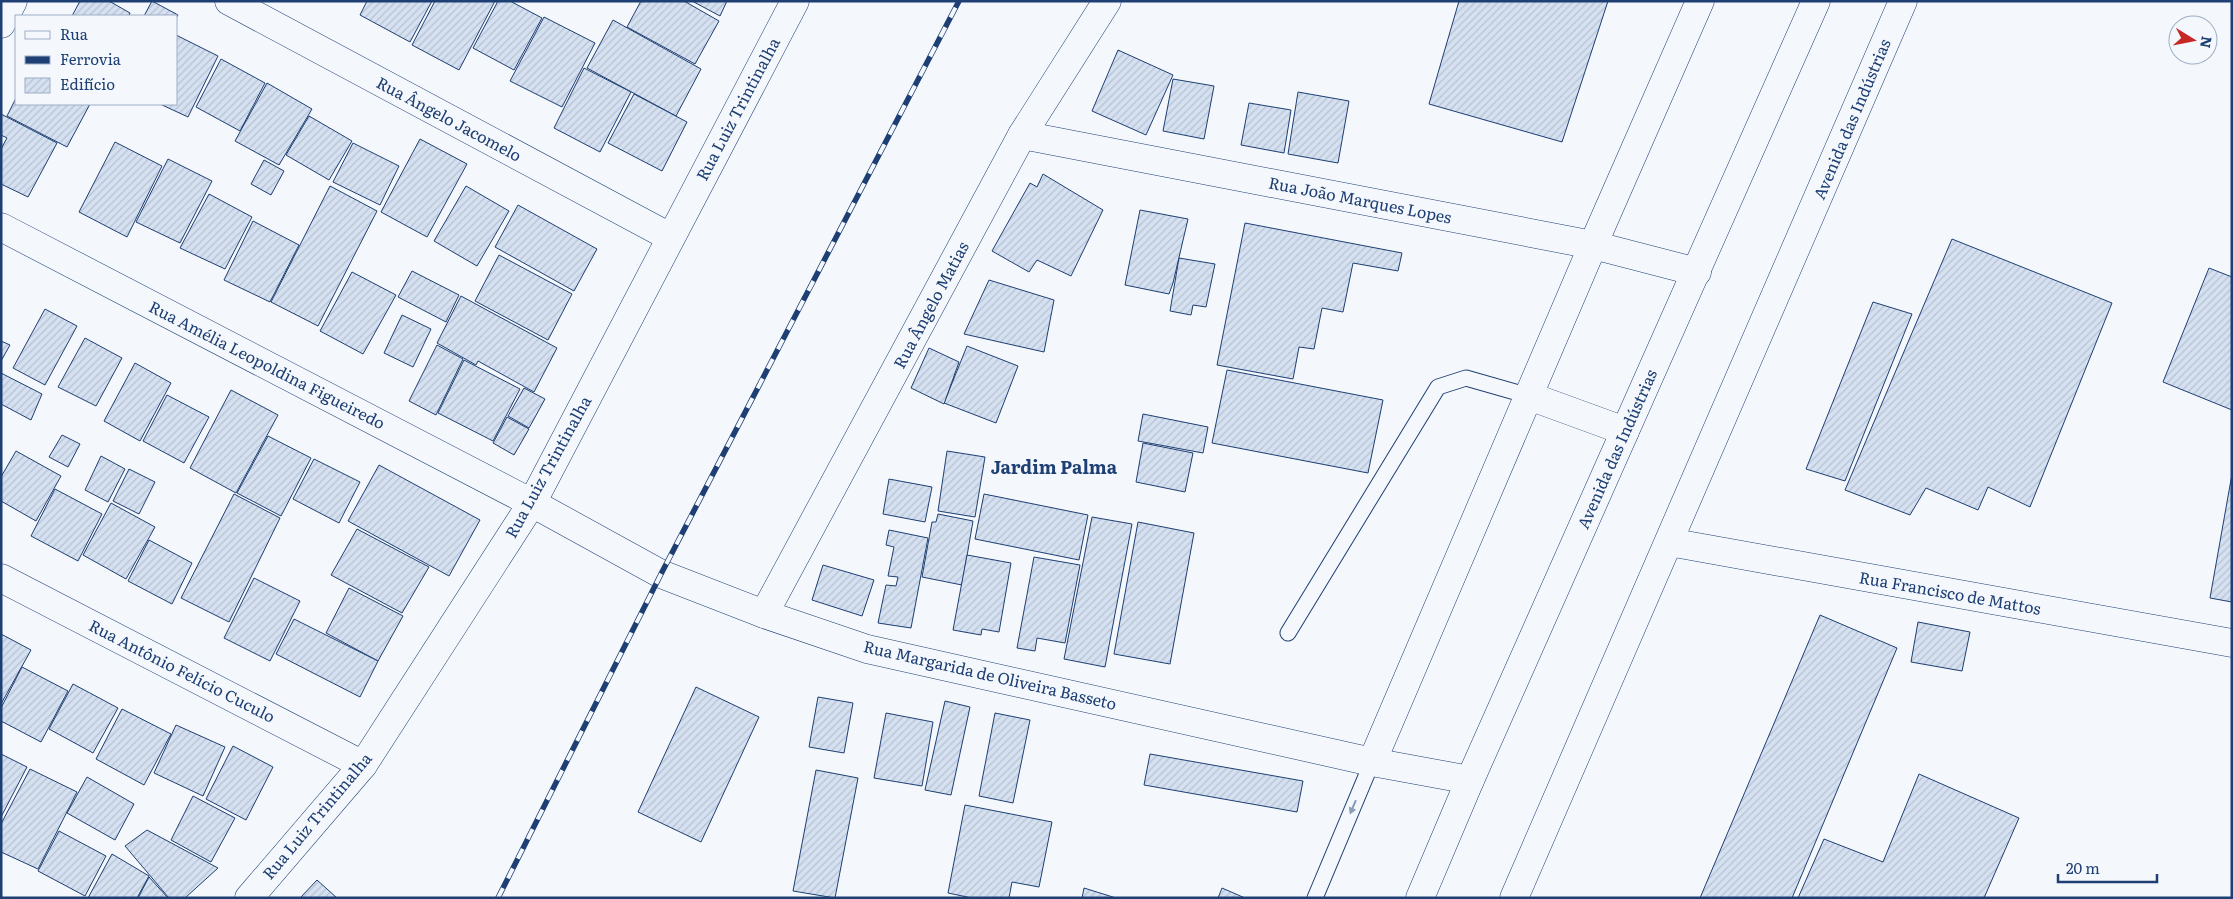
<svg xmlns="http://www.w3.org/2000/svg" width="2233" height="899" viewBox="0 0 2233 899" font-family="Literata,serif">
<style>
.building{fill:url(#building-hatch);stroke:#1d3f73}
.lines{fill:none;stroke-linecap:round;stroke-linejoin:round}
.service-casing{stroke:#1d3f73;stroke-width:17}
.minor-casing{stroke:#1d3f73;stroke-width:29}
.tertiary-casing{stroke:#1d3f73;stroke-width:29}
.primary-casing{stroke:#1d3f73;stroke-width:29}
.service{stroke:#f4f7fb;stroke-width:15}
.minor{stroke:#f4f7fb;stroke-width:28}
.tertiary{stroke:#f4f7fb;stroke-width:28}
.primary{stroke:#f4f7fb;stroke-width:28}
.rail-casing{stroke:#1d3f73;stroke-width:5.5}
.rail{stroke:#f4f7fb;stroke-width:4;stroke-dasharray:11;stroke-linecap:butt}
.oneway{fill:#889bb7}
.labels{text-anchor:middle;stroke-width:4;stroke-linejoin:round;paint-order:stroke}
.street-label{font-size:16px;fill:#1d3f73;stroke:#f4f7fb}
.neighbourhood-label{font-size:18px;font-weight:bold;fill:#1d3f73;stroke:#f4f7fb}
</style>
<defs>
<pattern id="building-hatch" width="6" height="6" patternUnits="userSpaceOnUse" patternTransform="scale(1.25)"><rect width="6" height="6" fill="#d5e0f0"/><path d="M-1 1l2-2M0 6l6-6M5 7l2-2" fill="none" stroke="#b6c1d1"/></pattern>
</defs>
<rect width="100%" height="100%" fill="#f4f7fb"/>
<g class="building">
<polygon points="80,1 109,1 130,13 129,16 72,16"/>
<polygon points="152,1 178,15 176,18 144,16"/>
<polygon points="367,1 432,1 410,42 360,15"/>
<polygon points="435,1 495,1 459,70 412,45"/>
<polygon points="498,1 510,1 542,18 514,70 473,48"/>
<polygon points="641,1 684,1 719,21 695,64 627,27"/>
<polygon points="692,1 727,1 720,16"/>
<polygon points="1459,1 1608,1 1562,142 1429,104"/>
<polygon points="544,17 595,43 562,107 510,81"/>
<polygon points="613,20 701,69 676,116 587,68"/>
<polygon points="176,35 218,56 188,117 160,104 176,104"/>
<polygon points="1118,50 1173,75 1146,135 1092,111"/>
<polygon points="221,59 265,83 240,131 196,107"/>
<polygon points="584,68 631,92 600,152 554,128"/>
<polygon points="1173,79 1214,86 1204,139 1163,131"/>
<polygon points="267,83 312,109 279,165 235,141"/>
<polygon points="1298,92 1349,101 1338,163 1288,154"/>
<polygon points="634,94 687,122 662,171 608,143"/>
<polygon points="16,98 16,104 90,104 67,147 7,116"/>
<polygon points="1249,103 1291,110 1284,153 1241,145"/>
<polygon points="1,114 57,143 28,197 1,184 1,149 7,138 1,135"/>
<polygon points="309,116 352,141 329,180 286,155"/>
<polygon points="420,139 467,164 427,237 381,212"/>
<polygon points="115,142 162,166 127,237 79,212"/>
<polygon points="353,143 399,166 380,205 333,182"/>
<polygon points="168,159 212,181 180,243 136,222"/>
<polygon points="264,160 284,171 271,195 251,184"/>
<polygon points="1043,174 1103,210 1071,276 1037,260 1029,272 992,251 1030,183 1037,187"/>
<polygon points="330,186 377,211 318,326 271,302"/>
<polygon points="466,186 509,211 477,266 434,241"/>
<polygon points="209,194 252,217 225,269 180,248"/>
<polygon points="518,205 597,249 574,291 495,247"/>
<polygon points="1140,210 1188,219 1173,283 1169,294 1125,285"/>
<polygon points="253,221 299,245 270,302 224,280"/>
<polygon points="1245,223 1402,253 1398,271 1353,263 1343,312 1322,308 1314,349 1299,347 1293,379 1217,365"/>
<polygon points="1952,239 2112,303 2030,507 1988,487 1978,510 1926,488 1910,515 1845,490"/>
<polygon points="499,255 572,294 548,340 475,301"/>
<polygon points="1179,258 1215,264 1206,307 1193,305 1191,315 1170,311"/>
<polygon points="2209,268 2232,277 2232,410 2163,382"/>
<polygon points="412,271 459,295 446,322 398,297"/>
<polygon points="352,272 396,295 363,354 320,331"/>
<polygon points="989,280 1054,300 1044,352 964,334"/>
<polygon points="461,296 557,348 534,392 478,361 476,365 437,343"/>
<polygon points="1873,302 1912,314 1845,481 1806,469"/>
<polygon points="45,309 77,326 45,385 13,368"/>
<polygon points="402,315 431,329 413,367 384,353"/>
<polygon points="85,338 122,358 96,406 58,387"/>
<polygon points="1,341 10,345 1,361"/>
<polygon points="437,345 463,359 436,415 409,401"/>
<polygon points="967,346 1018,366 996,423 944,403"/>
<polygon points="929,348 959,362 944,404 911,388"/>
<polygon points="464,360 520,389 493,441 438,413"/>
<polygon points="135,363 171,383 140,441 104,421"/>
<polygon points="1227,370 1383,400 1368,473 1212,443"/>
<polygon points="1,373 42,394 31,420 1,404"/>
<polygon points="524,388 545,399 529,428 508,416"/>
<polygon points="231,390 278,415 236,493 190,468"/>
<polygon points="167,395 209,417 184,463 143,441"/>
<polygon points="1143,414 1208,427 1203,453 1138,441"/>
<polygon points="507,417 529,429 514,455 493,443"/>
<polygon points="62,435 80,444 68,467 49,457"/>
<polygon points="268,436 311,458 281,516 237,493"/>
<polygon points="1143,443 1193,453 1185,492 1136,482"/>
<polygon points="16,451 61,476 36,521 1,501 1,477"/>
<polygon points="947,451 985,457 975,517 938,511"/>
<polygon points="101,456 125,469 108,502 85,490"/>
<polygon points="314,459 360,482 339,523 293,499"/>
<polygon points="379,465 480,520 449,576 348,521"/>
<polygon points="129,469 155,482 139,514 113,501"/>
<polygon points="2232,474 2232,602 2210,598"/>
<polygon points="889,479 932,487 925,522 883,514"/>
<polygon points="55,489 102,514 78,561 31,536"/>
<polygon points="234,494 280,518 229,622 181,598"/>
<polygon points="984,494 1088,515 1079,560 975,539"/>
<polygon points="111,503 155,527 126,579 83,555"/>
<polygon points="938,514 973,521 962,585 922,577 932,522 936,522"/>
<polygon points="1092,517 1132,524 1105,667 1064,659"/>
<polygon points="1138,522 1194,533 1170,664 1114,654"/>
<polygon points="357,529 429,567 402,613 331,575"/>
<polygon points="889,530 928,538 911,628 878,623 886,585 896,586 898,577 888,576 894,547 886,545"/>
<polygon points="149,540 192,563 172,604 128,581"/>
<polygon points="967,555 1011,563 999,632 982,629 981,635 953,630"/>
<polygon points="1034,557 1080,565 1065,643 1037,638 1035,651 1017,648"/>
<polygon points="823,565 874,580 862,616 812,600"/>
<polygon points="254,578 300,601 270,661 224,638"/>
<polygon points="349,588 403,616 378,661 326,633"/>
<polygon points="1820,615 1897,648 1792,898 1700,898"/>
<polygon points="294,619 378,661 360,697 276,654"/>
<polygon points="1918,622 1970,632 1962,671 1911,662"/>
<polygon points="1,634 31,650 1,704"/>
<polygon points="22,667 68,691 41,742 1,721 1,708"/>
<polygon points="73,684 118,708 93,753 49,729"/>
<polygon points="696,687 759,717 701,842 638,812"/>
<polygon points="818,697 853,703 844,753 809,747"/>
<polygon points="945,701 970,707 951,795 925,790"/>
<polygon points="122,709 171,734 144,785 96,759"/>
<polygon points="886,713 933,722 922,786 874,778"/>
<polygon points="995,713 1030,720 1013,803 979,796"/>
<polygon points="176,725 225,747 203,796 154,773"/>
<polygon points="233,746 273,767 246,820 206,799"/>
<polygon points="1,754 27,767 1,817"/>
<polygon points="1150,754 1303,781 1297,812 1144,785"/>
<polygon points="30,769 77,792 38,869 1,852 1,824"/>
<polygon points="816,770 858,778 835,898 793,891"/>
<polygon points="1919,774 2019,818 1984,898 1798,898 1824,839 1883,862"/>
<polygon points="87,777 134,804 115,840 67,813"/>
<polygon points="193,796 235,818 211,862 171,840"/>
<polygon points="965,805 1052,822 1039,887 1012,882 1009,898 972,898 948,893"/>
<polygon points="147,830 218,868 185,898 169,898 125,846"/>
<polygon points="59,831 106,856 85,896 38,871"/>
<polygon points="112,854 149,876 137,898 88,898"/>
<polygon points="149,877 168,898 138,898"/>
<polygon points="317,880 337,898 300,898"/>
<polygon points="1084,888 1116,898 1082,898"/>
<polygon points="1222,888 1245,898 1218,898"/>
</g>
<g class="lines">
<g class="service-casing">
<g id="service">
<polyline points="1288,633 1438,387 1466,378 1529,396"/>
<polyline points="1315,898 1372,762"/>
</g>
</g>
<g class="minor-casing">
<g id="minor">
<polyline points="229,1 670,237"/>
<polyline points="1,24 13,1"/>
<polyline points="1022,135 1593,245 1697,272"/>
<polyline points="1,227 532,503 661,574 764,614 867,649 1372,762 1470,780"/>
<polyline points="1529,396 1625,431"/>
<polyline points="1669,542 2232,643"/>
<polyline points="1,578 363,765"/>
<polyline points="764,614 1022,135 1107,1"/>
<polyline points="1372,762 1593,245 1700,1"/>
<polyline points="249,898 363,765 532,503 795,1"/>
</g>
</g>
<g class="tertiary-casing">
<polyline id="tertiary" points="1514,898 1903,1"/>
</g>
<g class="primary-casing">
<polyline id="primary" points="1420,898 1470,780 1816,1"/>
</g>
<use href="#service" class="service"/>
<use href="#minor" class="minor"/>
<use href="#tertiary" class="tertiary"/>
<use href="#primary" class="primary"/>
<g class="rail-casing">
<polyline id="rail" points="498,898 661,574 959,1"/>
</g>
<use href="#rail" class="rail"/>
</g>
<defs><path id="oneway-solid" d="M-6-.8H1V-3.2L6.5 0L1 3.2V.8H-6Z" transform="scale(1.25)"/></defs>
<use class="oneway" href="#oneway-solid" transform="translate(1353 807) rotate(113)"/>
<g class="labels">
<g class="street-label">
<text transform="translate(738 109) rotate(-62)" y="6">Rua Luiz Trintinalha</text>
<text transform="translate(449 119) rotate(28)" y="6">Rua Ângelo Jacomelo</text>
<text transform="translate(1852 119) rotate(-67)" y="6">Avenida das Indústrias</text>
<text transform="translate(1360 200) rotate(11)" y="6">Rua João Marques Lopes</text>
<text transform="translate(931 305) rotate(-62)" y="6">Rua Ângelo Matias</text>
<text transform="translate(267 365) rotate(27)" y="6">Rua Amélia Leopoldina Figueiredo</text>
<text transform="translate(1617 449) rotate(-66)" y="6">Avenida das Indústrias</text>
<text transform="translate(548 467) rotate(-61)" y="6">Rua Luiz Trintinalha</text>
<text transform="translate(1950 593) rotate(10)" y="6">Rua Francisco de Mattos</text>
<text transform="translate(182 671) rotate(27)" y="6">Rua Antônio Felício Cuculo</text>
<text transform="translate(990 675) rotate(13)" y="6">Rua Margarida de Oliveira Basseto</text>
<text transform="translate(317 816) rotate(-50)" y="6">Rua Luiz Trintinalha</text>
</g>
<g class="neighbourhood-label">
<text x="1054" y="474">Jardim Palma</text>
</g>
</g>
<rect width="2233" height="899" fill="none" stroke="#1d3f73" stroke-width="5"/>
<rect x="15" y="15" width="162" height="90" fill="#f4f7fb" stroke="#9eadc5"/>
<rect x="25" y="31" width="25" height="8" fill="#f4f7fb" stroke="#9eadc5"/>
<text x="60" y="40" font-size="15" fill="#1d3f73">Rua</text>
<rect x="25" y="56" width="25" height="8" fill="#1d3f73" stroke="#9eadc5"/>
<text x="60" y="65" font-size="15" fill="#1d3f73">Ferrovia</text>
<rect x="25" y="78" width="25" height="15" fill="url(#building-hatch)" stroke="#9eadc5"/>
<text x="60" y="90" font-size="15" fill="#1d3f73">Edifício</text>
<g transform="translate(2193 40) rotate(100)"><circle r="24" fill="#f4f7fb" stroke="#9eadc5"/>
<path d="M0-4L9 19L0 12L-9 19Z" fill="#c62828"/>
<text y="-8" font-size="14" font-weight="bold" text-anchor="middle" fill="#1d3f73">N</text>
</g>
<path d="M2058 874v8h99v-8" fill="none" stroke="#1d3f73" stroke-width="2.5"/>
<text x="2066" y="874" font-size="15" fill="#1d3f73" stroke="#f4f7fb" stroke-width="4" paint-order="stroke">20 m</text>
</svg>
